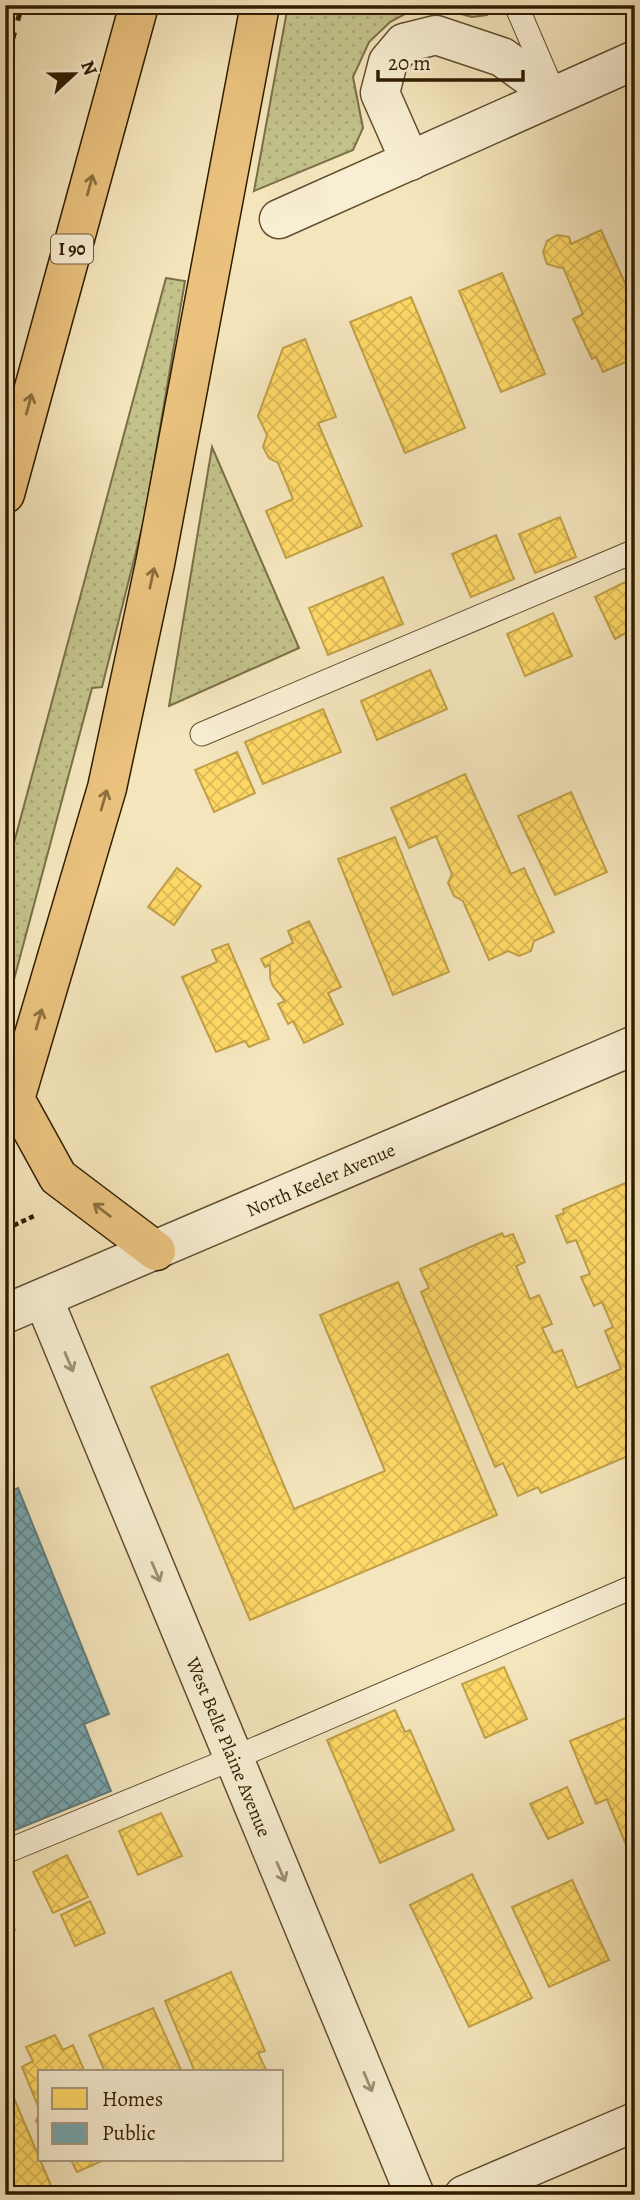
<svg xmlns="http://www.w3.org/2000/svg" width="640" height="2200" viewBox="0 0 640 2200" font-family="Alegreya,serif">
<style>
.grass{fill:url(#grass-dots);stroke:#7a6f46;stroke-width:2}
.homes{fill:url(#homes-cross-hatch);stroke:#c1a047;stroke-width:2}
.public{fill:url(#public-cross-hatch);stroke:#617c7a;stroke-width:2}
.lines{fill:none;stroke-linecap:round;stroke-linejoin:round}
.service-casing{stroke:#614e2f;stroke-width:25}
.minor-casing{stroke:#614e2f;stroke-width:41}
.tertiary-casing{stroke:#614e2f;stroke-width:41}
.motorway-casing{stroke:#301c00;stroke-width:41}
.path{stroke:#301c00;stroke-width:4.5;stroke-dasharray:5 3.5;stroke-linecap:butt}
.service{stroke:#f8eed3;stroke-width:23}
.minor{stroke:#f8eed3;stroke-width:38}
.tertiary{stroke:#f8eed3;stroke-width:38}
.motorway{stroke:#eac27e;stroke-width:38}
.rail{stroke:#301c00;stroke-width:5;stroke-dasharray:12 12;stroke-linecap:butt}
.oneway{stroke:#8d6f3f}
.oneway2{stroke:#9e9074}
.labels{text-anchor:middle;stroke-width:7;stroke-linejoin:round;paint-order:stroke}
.shield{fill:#f8eed3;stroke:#6c5b3f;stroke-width:2}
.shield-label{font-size:18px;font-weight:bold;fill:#301c00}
.street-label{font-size:19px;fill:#301c00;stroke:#f8eed3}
</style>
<defs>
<pattern id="grass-dots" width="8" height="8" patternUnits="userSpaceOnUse" patternTransform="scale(1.75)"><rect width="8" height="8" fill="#c3c28b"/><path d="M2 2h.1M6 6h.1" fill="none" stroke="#a8a676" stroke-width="1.8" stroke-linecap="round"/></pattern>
<pattern id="homes-cross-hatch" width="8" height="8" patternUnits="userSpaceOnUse" patternTransform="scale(1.75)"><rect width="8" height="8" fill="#ffd966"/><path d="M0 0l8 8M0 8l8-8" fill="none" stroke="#dbba57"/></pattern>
<pattern id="public-cross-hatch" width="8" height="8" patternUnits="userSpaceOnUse" patternTransform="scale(1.75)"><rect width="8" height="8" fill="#76a5af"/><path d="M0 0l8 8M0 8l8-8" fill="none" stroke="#61868c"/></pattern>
</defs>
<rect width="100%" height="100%" fill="#f4e5bc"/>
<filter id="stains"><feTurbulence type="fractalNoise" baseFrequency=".00286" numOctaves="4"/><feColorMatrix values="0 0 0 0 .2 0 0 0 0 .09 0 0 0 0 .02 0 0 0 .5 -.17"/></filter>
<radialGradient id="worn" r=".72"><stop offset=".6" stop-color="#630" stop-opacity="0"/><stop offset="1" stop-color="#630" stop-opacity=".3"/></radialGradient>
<g class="grass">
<polygon points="288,5 492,5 487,15 472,17 446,10 414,9 390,22 369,42 353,77 363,128 353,150 254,191"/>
<polygon points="166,278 185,281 145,516 102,687 92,688 5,1013 5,876"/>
<polygon points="212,447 299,648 169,706"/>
</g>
<g class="homes">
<polygon points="601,230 635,305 635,358 603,372 596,357 592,359 573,319 583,314 563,267 560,268 547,264 543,252 547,241 557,235 569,237 571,244"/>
<polygon points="502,273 545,374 501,392 459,291"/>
<polygon points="411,297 465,428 405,453 350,322"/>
<polygon points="305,339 336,417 318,423 362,526 286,558 266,511 293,499 278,463 269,458 263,447 267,435 258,416 283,348"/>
<polygon points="560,517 576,557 535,573 519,534"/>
<polygon points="496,535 514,579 471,597 452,554"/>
<polygon points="383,577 403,624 328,655 309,608"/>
<polygon points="635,577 635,628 615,639 595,597"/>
<polygon points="553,613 572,656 525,676 507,634"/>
<polygon points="430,670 447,709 377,740 361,701"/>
<polygon points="323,709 341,752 263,784 245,742"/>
<polygon points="237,752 255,793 214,812 195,770"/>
<polygon points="465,774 511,874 524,868 554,932 534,941 531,951 519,956 508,951 489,960 463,901 454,896 448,883 452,874 436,836 409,848 391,808"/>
<polygon points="571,792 607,872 555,895 518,816"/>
<polygon points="395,837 449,972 393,995 338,859"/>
<polygon points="177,868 201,886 174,925 148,907"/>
<polygon points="309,921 341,987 328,993 343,1024 304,1043 293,1021 288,1024 278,1004 285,1001 273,986 270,978 270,965 265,967 261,959 293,943 288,931"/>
<polygon points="228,944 269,1039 249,1047 245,1041 216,1052 182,977 217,962 212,950"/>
<polygon points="635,1179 635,1453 541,1493 538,1487 518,1496 503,1463 495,1467 421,1292 429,1288 420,1269 502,1233 504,1237 513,1234 525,1262 516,1266 530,1299 539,1295 552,1324 542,1328 554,1353 562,1350 577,1388 621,1369 605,1331 613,1327 602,1302 594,1306 581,1277 590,1274 576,1240 567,1243 556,1216 564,1213 563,1209"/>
<polygon points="398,1282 497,1515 250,1620 151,1387 228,1354 294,1509 385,1471 320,1315"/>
<polygon points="504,1667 527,1719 485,1738 462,1684"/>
<polygon points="395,1710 405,1732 410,1730 454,1830 380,1863 327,1740"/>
<polygon points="635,1714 635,1866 607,1799 596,1804 570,1741"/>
<polygon points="567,1787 583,1823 548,1839 530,1804"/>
<polygon points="161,1813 182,1856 138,1875 119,1831"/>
<polygon points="67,1855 88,1897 53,1913 33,1872"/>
<polygon points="472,1874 532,1998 469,2027 410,1905"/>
<polygon points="572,1880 609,1960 549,1987 512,1907"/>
<polygon points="90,1901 105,1933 75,1946 61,1915"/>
<polygon points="5,1909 15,1930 5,1934"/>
<polygon points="231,1972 265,2051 258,2053 267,2072 195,2072 165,2001"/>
<polygon points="153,2008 182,2072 105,2072 89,2035"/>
<polygon points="55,2035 63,2050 73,2045 85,2072 40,2072 40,2128 36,2121 40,2111 22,2067 33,2061 26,2047"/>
<polygon points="5,2077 55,2195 5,2195"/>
<polygon points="71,2160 104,2160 77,2172"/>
</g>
<polygon class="public" points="18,1488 109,1714 84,1724 111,1791 5,1834 5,1494"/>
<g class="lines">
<g class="service-casing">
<g id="service">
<polyline points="516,5 552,89"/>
<polyline points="202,734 635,551"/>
<polyline points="5,1852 234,1758 635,1586"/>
</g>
</g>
<g class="minor-casing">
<g id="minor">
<polyline points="410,161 380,93 388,62 404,43 436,35 502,57 555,95"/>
<polyline points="279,219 635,60"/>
<path id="s1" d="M43 1298 415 2195"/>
<polyline points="464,2195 635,2122"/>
</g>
</g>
<g class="tertiary-casing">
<g id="tertiary">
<path id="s2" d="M5 1314 635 1045"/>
</g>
</g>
<g class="motorway-casing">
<g id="motorway">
<polyline points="5,494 139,5"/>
<polyline points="156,1251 58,1177 15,1099 107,788 155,564 260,5"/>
</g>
</g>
<polyline class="path" points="6,1229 34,1216"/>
<use href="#service" class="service"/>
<use href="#minor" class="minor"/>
<use href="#tertiary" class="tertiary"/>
<use href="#motorway" class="motorway"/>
<polyline class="rail" points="5,67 22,5"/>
</g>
<defs><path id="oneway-shaft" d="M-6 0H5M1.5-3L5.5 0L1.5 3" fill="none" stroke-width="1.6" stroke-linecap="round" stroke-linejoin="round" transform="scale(1.75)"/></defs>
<g class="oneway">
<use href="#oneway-shaft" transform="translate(90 185) rotate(-75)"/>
<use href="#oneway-shaft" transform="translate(29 404) rotate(-75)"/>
<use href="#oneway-shaft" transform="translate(152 578) rotate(-78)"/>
<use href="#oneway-shaft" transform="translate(104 800) rotate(-74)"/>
<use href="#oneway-shaft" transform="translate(39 1019) rotate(-74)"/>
<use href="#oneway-shaft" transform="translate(102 1210) rotate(-143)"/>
</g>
<g class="oneway2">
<use href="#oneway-shaft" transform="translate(69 1362) rotate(67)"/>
<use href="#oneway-shaft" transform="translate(156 1572) rotate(67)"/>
<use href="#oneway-shaft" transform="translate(281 1872) rotate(67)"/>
<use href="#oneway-shaft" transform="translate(368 2082) rotate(67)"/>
</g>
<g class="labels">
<rect class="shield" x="51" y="234.5" width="42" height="29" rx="5"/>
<g class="shield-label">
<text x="72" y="255">I 90</text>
</g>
<g class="street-label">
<text dy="7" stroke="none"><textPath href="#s2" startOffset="343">North Keeler Avenue</textPath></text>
<text dy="7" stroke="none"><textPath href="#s1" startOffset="486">West Belle Plaine Avenue</textPath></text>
</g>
</g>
<rect width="640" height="2200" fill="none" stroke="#f4e5bc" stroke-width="28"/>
<rect x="7" y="7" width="626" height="2186" fill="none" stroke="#301c00" stroke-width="3.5"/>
<rect x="14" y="14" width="612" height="2172" fill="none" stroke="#301c00" stroke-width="2"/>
<rect x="38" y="2070" width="245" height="91" fill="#f8eed3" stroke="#a89a7f" stroke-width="2"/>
<rect x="52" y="2088" width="35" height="21" fill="#ffd966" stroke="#a89a7f" stroke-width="2"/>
<text x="102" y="2106" font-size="21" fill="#301c00">Homes</text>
<rect x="52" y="2123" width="35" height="21" fill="#76a5af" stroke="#a89a7f" stroke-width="2"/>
<text x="102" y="2140" font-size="21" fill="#301c00">Public</text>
<g transform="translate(74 74) rotate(68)" stroke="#f8eed3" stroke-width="5" paint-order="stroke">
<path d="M0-5L12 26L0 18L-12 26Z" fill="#301c00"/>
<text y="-10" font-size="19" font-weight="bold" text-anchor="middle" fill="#301c00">N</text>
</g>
<path d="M378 70v10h145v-10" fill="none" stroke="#301c00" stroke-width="3.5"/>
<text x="388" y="70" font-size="21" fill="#301c00" stroke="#f8eed3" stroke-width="5" paint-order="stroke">20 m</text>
<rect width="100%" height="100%" filter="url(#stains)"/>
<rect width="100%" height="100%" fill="url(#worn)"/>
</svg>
